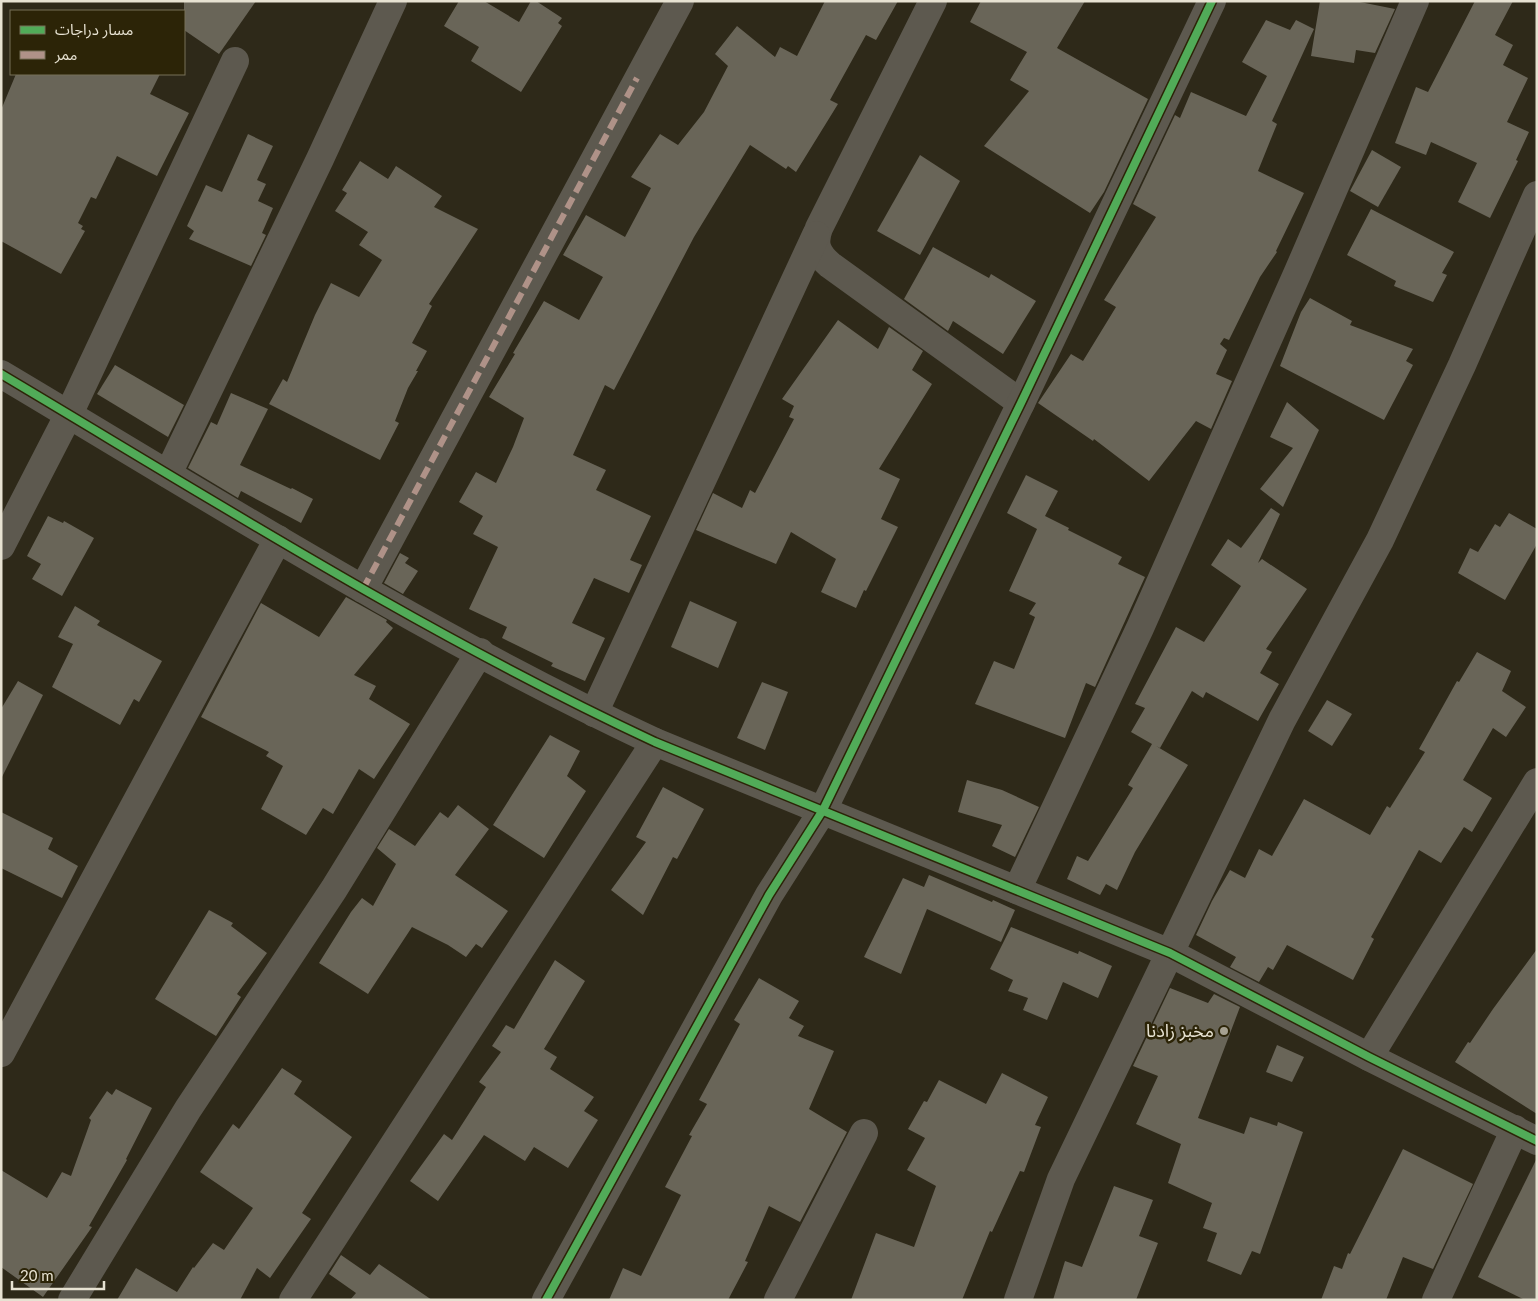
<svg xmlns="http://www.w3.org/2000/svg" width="1538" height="1301" viewBox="0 0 1538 1301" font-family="Lato,'Noto Sans Arabic',sans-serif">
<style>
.building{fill:#696558}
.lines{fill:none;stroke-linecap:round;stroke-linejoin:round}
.minor{stroke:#5d594f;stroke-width:28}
.quiet{stroke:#af9288;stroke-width:6;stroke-dasharray:12 6;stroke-linecap:butt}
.cycleway-casing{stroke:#2c2407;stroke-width:11}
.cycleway{stroke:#51ab58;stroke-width:8}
.poi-dot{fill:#a6a191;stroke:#2c2407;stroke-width:2}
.labels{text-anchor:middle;stroke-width:5;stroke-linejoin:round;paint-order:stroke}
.poi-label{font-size:18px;fill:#e7e2d2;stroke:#2c2407;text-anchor:end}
</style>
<rect width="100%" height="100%" fill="#2e2919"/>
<g class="building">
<polygon points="184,1 256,1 219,54 184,30"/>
<polygon points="459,1 484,1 519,22 531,1 536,1 562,18 558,23 562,26 521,92 471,61 479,47 444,26"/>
<polygon points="825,1 898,1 876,40 866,35 830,100 838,104 796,172 788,166 786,169 750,145 694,237 614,390 605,385 573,455 606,470 596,490 651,516 630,560 642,565 629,593 594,578 572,623 605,638 585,681 551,666 553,663 502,638 507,627 469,609 498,547 473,534 483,516 459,502 476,472 496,483 513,447 524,418 489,397 515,354 513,353 544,301 579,320 603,277 563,255 586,215 625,237 651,188 631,177 660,134 678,145 704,112 728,66 715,54 737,26 775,57 780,47 797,56"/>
<polygon points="981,1 1085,1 1057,48 1148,99 1104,192 1090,213 984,146 1029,91 1010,80 1027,52 970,22"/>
<polygon points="1320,1 1355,1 1395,9 1375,53 1356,50 1354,63 1311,56"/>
<polygon points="1475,1 1513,1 1495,35 1513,45 1503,65 1528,78 1507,122 1529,132 1516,160 1518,161 1490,218 1458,202 1477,163 1431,142 1426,155 1395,143 1416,87 1428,92"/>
<polygon points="1266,20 1290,30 1296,20 1314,29 1272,121 1277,124 1258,171 1304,193 1276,251 1277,252 1260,277 1229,340 1224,338 1220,344 1227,350 1216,374 1232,381 1211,429 1196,421 1149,481 1094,439 1093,441 1038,403 1071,354 1083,361 1116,307 1104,300 1156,217 1133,204 1175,115 1180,118 1191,92 1246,116 1267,76 1242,62"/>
<polygon points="16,74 160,74 150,94 189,113 157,176 117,156 96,199 91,197 78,223 83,226 81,229 85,231 61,274 1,241 1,110"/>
<polygon points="248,134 273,146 257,180 266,184 258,201 273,208 262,233 266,235 251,266 189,239 194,231 187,226 206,185 222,192"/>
<polygon points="1372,150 1401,167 1378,207 1350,191"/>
<polygon points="920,155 960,181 920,255 877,231"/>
<polygon points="360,161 388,179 396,166 442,196 434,207 478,229 429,304 432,306 412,343 427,351 416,371 418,371 408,388 395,421 399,423 380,460 269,404 283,379 287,382 315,315 331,283 359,297 382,260 359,245 368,232 335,211 347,193 342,190"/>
<polygon points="1371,209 1454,252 1442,273 1447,275 1433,302 1394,286 1396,281 1347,255"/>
<polygon points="933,247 989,278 991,274 1036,301 1003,354 953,321 948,331 904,299"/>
<polygon points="1310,298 1352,321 1350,325 1413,349 1406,361 1413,365 1384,420 1280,366 1301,312"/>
<polygon points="838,320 878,349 889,327 923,351 912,370 932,384 879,469 900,479 881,519 898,527 866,591 864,590 856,608 821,592 836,559 791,532 776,564 696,530 713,493 742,508 750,490 755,493 794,419 789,417 794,406 782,399"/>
<polygon points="115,365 184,405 168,437 97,394"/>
<polygon points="231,393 268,409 240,465 291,489 292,488 313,499 301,523 241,491 238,498 188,468 211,422 217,425"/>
<polygon points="1287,402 1319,430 1283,507 1260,489 1293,448 1270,437"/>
<polygon points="1026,475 1058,491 1045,516 1069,528 1068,530 1122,557 1118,564 1145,577 1095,687 1086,683 1065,738 975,704 994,661 1014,669 1035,617 1029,614 1036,603 1009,591 1037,529 1007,513"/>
<polygon points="1271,508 1280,514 1258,563 1262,559 1307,589 1266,649 1272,652 1260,673 1279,684 1258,721 1206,692 1203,698 1192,691 1160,748 1156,746 1188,765 1135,852 1117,890 1106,884 1100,895 1067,879 1077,856 1088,861 1133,788 1128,785 1152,744 1131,732 1145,708 1135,704 1176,627 1204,642 1241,586 1211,565 1228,539 1241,548"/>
<polygon points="1509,513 1537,529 1537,544 1505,600 1458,573 1470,548 1478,552 1495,524 1500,527"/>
<polygon points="48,516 63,523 64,521 94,538 62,596 32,579 41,564 27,556"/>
<polygon points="400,553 409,558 405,563 418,571 403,594 384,583"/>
<polygon points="346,597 387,620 386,622 393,628 354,675 376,686 369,699 410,724 374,779 359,769 333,814 323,808 306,835 261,809 283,766 266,756 269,752 201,717 261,603 319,637"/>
<polygon points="690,601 737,622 718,668 671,647"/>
<polygon points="75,606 100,621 97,625 162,661 139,702 134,699 120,725 52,687 73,644 58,637"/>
<polygon points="1477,652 1511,671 1502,691 1526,707 1506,737 1493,728 1463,780 1492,798 1472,832 1464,827 1441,863 1419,850 1371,937 1374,939 1353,980 1287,945 1273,970 1268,967 1259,982 1230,967 1236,957 1196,935 1212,901 1230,870 1245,878 1259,849 1272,856 1304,799 1370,835 1387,806 1390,808 1425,752 1419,749 1457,681 1459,682"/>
<polygon points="18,681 43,695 1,779 1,709"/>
<polygon points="762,682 788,692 765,750 737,738"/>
<polygon points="1327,700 1352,714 1332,746 1308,731"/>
<polygon points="550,735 580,751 567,776 586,791 544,858 493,825"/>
<polygon points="967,780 1002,790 1039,807 1015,857 992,846 1002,825 958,812"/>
<polygon points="663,787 704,809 677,859 673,857 643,915 611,890 646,842 636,837"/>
<polygon points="458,805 489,829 455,875 508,911 482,948 476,944 466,957 448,945 412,927 368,994 319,963 351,912 362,898 373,906 396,864 377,848 389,829 415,846 440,812 448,818"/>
<polygon points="1,812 53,838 48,849 78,866 62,898 1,868"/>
<polygon points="929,875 992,902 993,900 1015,910 1001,942 927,909 901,974 864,957 903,878 924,887"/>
<polygon points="209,910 233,923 231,926 267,953 237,994 241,997 216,1036 155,999"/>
<polygon points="1011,927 1078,954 1079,951 1112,966 1098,998 1063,982 1047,1020 1023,1010 1028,998 1008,991 1013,980 990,969"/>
<polygon points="1537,949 1537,1114 1455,1062 1468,1042 1470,1043 1493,1009"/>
<polygon points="555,960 585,981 544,1049 557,1057 550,1069 594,1097 584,1111 598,1120 568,1168 534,1147 525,1161 484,1135 438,1201 410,1181 444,1134 452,1140 486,1087 479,1082 501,1052 492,1046 506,1025 514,1029"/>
<polygon points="759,978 799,1001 789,1018 804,1026 798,1036 834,1051 809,1109 847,1132 800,1222 769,1206 745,1261 748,1262 728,1300 609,1300 623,1268 641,1276 681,1195 665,1187 692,1136 689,1135 707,1104 699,1100 740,1024 734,1020"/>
<polygon points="1170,988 1208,1003 1214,994 1240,1007 1198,1118 1244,1134 1250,1117 1277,1126 1278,1122 1303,1132 1260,1254 1252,1251 1241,1275 1207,1261 1217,1233 1203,1228 1212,1203 1168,1183 1181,1144 1136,1124 1158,1076 1133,1066"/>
<polygon points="1277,1045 1304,1057 1292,1082 1266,1072"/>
<polygon points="282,1068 302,1081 294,1094 352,1137 302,1213 311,1219 270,1278 257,1268 240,1300 117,1300 136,1268 177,1292 193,1267 194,1268 213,1243 224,1250 253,1208 200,1172 233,1124 239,1129"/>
<polygon points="1002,1073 1048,1097 1035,1125 1041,1127 1024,1172 1020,1171 992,1232 990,1231 962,1300 851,1300 876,1233 914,1247 936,1186 907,1170 925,1138 908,1129 924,1101 927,1102 939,1080 986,1104"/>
<polygon points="116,1089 152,1108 126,1159 127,1160 89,1226 92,1227 43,1297 1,1267 1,1170 47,1198 62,1172 71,1176 91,1120 89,1118 107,1091 112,1095"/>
<polygon points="1403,1149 1473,1184 1433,1269 1403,1257 1386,1300 1321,1300 1334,1266 1342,1269 1348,1253 1350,1254"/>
<polygon points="1537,1158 1537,1300 1525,1300 1478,1277"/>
<polygon points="1114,1186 1153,1200 1139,1236 1158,1243 1136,1300 1053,1300 1065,1261 1082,1267"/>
<polygon points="341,1255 370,1275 379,1264 432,1300 350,1300 356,1293 329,1274"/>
</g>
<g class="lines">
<g class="minor">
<path d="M933 1 819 228C813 244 817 254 830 265L1021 403"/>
<path d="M1 374C216 502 428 636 655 742L1170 953 1369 1057 1537 1141"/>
<polyline points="168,474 320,159 393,1"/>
<polyline points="1,546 69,414 235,61"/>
<polyline points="363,589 680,1"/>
<polyline points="594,713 816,235"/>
<polyline points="1017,890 1140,628 1297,274 1415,1"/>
<polyline points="1,1053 278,539"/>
<polyline points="1369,1057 1537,782"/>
<polyline points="72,1300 188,1109 334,889 480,652"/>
<polyline points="293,1300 655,742"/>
<polyline points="546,1300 769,895 823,810 1021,403 1212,1"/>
<polyline points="778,1300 864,1133"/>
<polyline points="1018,1300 1061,1179 1282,720 1380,540 1462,365 1537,195"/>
<polyline points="1436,1300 1515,1129"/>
</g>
<polyline class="quiet" points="363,589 637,78"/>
<g class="cycleway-casing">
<g id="cycleway">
<path d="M1 374C216 502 428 636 655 742L1170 953 1369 1057 1537 1141"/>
<polyline points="546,1300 769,895 823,810 1021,403 1212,1"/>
</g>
</g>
<use href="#cycleway" class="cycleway"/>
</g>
<circle class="poi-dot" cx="1224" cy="1031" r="5"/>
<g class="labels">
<g class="poi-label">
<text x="1214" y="1037">مخبز زادنا</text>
</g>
</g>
<rect width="1538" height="1301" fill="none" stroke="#e7e2d2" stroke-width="5"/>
<rect x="10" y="10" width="175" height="65" fill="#2c2407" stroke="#777058"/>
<rect x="20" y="26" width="25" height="8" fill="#51ab58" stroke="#777058"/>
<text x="55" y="35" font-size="15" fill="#e7e2d2">مسار دراجات</text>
<rect x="20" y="51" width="25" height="8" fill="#af9288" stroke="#777058"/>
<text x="55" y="60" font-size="15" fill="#e7e2d2">ممر</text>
<path d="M12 1281v8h92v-8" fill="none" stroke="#e7e2d2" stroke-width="2.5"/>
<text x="20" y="1281" font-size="15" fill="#e7e2d2" stroke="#2c2407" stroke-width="4" paint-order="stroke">20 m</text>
</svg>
